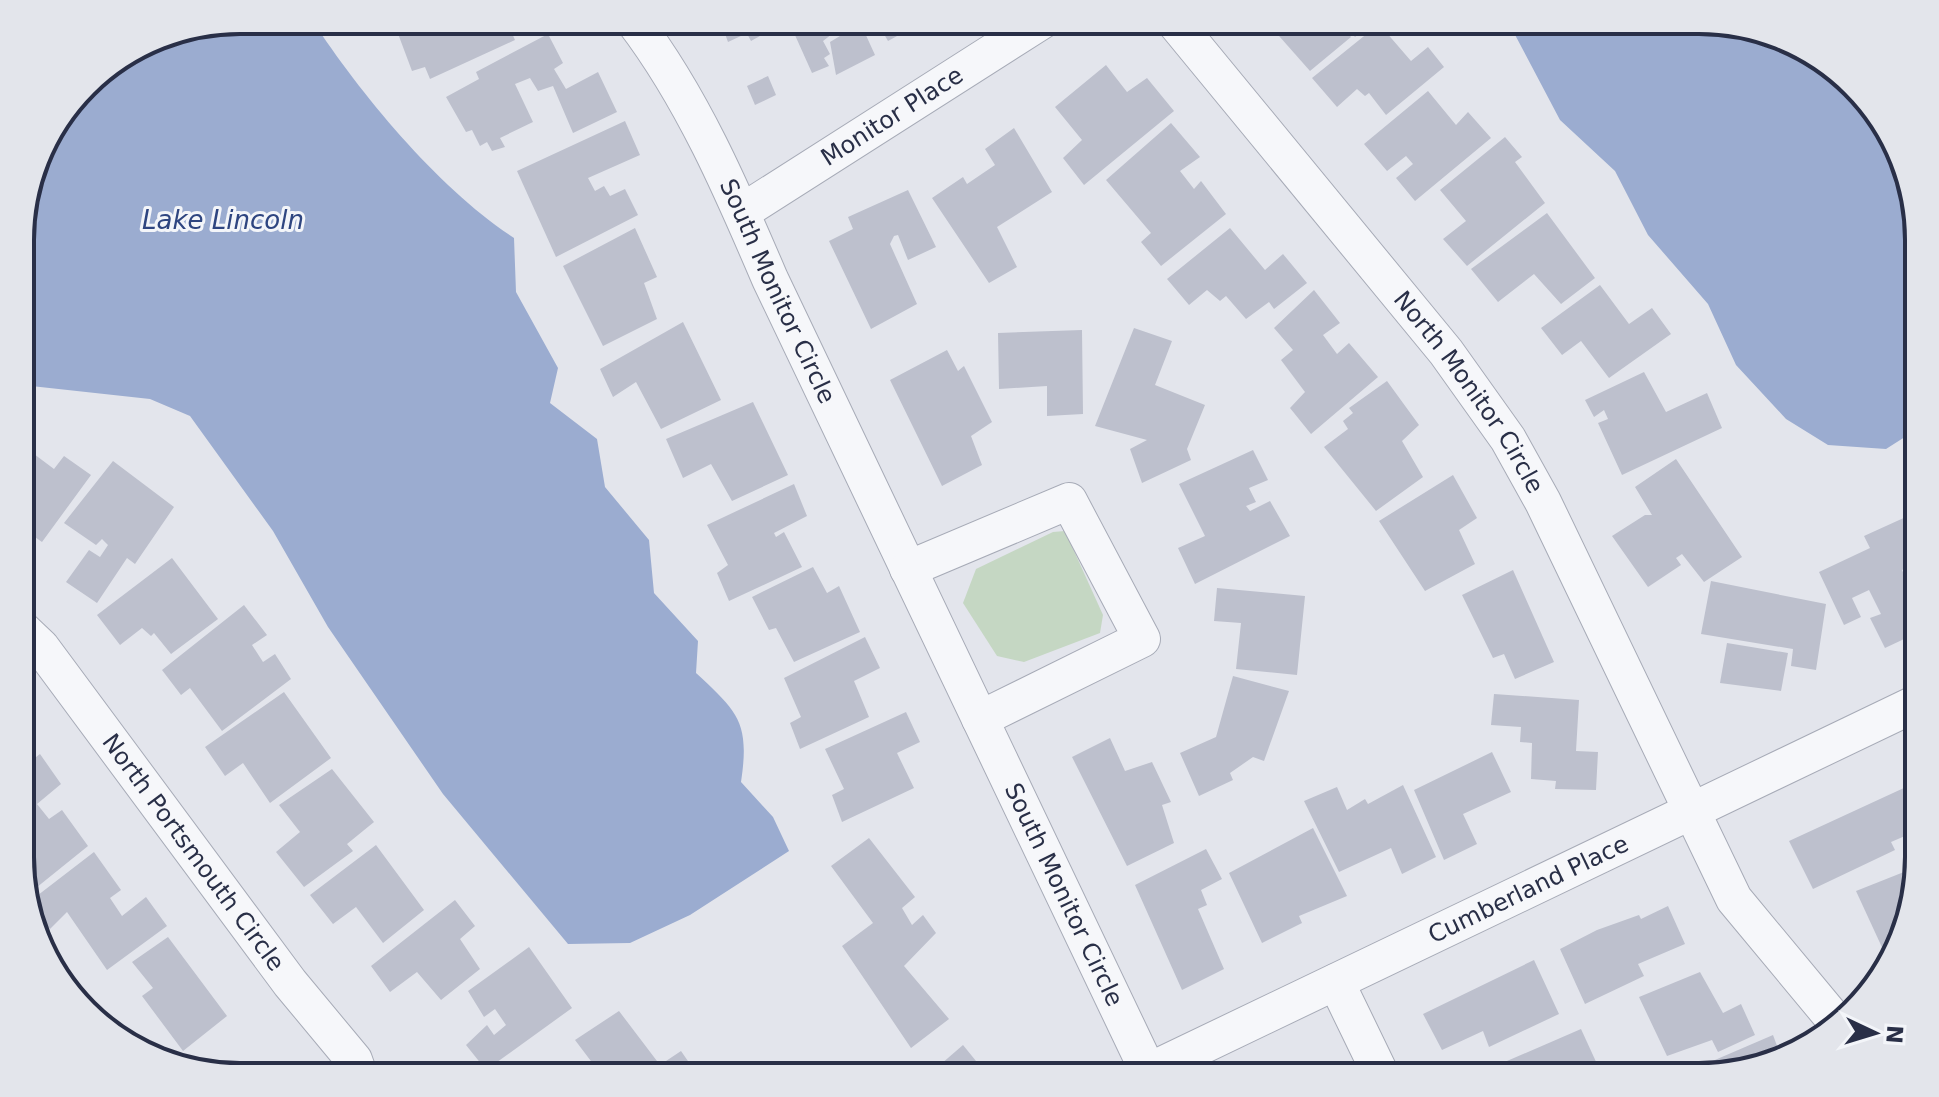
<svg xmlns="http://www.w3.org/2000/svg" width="1939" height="1097" viewBox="0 0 1939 1097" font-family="'DejaVu Sans',sans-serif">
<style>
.green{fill:#c5d7c3}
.water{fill:#9bacd0}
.building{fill:#bdc0cd}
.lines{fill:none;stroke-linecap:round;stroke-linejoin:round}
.minor-casing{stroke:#a7abb7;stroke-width:38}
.minor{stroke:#f6f7fa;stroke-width:36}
.labels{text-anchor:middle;stroke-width:6;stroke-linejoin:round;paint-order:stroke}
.street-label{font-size:24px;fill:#292f47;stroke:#f3f5f9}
.water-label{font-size:26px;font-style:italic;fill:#2e4580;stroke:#f3f5f9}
.rim{fill:none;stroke:#292f47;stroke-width:4}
</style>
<rect width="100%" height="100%" fill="#e3e5ec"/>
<polygon class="green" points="1065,531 1103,615 1100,633 1024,662 997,656 963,603 976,569 1053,532"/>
<g class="water">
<path d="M240 20H312C361 95 439 189 514 238L516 292 558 368 550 403 597 439 605 487 649 540 654 593 698 641 696 673C738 712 750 722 741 782L773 817 789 851 690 915 630 943 568 944 443 794 328 627 273 531 190 416 150 399 22 385V212L43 142 95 75 156 37Z"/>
<polygon points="1502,20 1700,20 1809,49 1837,76 1903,178 1918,225 1919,428 1886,449 1828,445 1786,419 1736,365 1708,304 1648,235 1615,171 1560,120 1513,31"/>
</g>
<g class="building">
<polygon points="420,20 506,20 515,40 430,79 425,67 412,71 397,31"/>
<polygon points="720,20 748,20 738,26 743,35 728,42"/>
<polygon points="750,20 789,20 751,41 744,28 751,23"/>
<polygon points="793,20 825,20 832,34 823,41 830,54 824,58 829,66 812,73 790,24"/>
<polygon points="832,20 859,20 875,55 836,75 830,42 840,36"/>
<polygon points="876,20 926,20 888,41"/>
<polygon points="1265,20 1336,20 1351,37 1310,71"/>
<polygon points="1340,20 1375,20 1355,37"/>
<polygon points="1379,24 1411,61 1428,47 1444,67 1386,115 1369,93 1365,96 1357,89 1337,107 1312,78"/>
<polygon points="548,34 563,63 554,69 566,89 598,72 617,112 573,133 553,86 538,91 530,78 515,84 533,122 500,138 505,147 492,151 487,142 480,146 472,130 466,132 446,97 479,79 476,72"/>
<polygon points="1106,65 1127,92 1147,78 1174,111 1084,185 1063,158 1082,140 1055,107"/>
<polygon points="768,76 776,95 755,105 747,86"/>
<polygon points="1428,91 1456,125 1468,112 1491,138 1415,201 1396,178 1413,164 1406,156 1387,171 1364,144"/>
<polygon points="625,121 640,155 588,178 595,191 604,186 610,196 625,189 638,215 556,257 517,171"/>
<polygon points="1171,123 1200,157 1180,171 1194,189 1201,181 1226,214 1161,266 1141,242 1151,233 1106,180"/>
<polygon points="1014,128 1052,192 997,227 1017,267 989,283 932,198 963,177 967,184 995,165 985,149"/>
<polygon points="1505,137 1522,157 1515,162 1545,203 1467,266 1443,239 1466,221 1440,190"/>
<polygon points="908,190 936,247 908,260 898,235 894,236 890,244 917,304 871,329 829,241 853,229 848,217"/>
<polygon points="1547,213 1595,278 1561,304 1534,274 1498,302 1471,269"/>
<polygon points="635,228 657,277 644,283 657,319 603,346 563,266"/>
<polygon points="1230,228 1265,270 1283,254 1307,283 1274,309 1269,302 1246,319 1226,296 1220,301 1207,290 1189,305 1167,279"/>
<polygon points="1600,285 1629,324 1652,308 1671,334 1609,378 1581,341 1562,355 1541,328"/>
<polygon points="1314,290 1340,323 1323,335 1337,354 1349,343 1378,377 1311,434 1290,408 1305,392 1281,360 1293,350 1274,328"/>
<polygon points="683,322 721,400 661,429 636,382 613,397 600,369"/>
<polygon points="1134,328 1172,341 1155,385 1205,405 1187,449 1191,460 1142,483 1130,449 1147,440 1095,426"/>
<polygon points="1082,330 1083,414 1047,416 1047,386 999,389 998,333"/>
<polygon points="947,350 958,371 964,366 992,422 971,436 982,465 942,486 890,380"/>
<polygon points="1644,372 1666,412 1707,393 1722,428 1622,475 1598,423 1608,419 1604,410 1594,417 1585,400"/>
<polygon points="1387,381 1419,425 1402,441 1423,477 1376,511 1324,447 1348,429 1343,421 1353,413 1349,408"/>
<polygon points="753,402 788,475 732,501 711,464 683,478 666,439"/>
<polygon points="22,445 54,469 64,456 91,475 42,542 22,528"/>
<polygon points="1253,450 1268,480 1249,488 1256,502 1246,506 1250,511 1270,501 1290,536 1195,584 1178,548 1205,536 1179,484"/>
<polygon points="1676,459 1742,557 1704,582 1682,554 1676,558 1681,565 1648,587 1612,536 1645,515 1652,515 1635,487"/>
<polygon points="113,461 174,507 135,564 127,558 97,603 66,582 89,550 100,557 108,545 102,539 96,545 64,523"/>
<polygon points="1453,475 1477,518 1459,530 1475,564 1425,591 1379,521"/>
<polygon points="794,484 807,516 774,533 776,537 784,532 802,567 729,601 717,573 728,565 707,525"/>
<polygon points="1919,511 1919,570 1916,564 1902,570 1919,606 1919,632 1885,648 1870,618 1881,614 1869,590 1852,598 1861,617 1844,625 1819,572 1870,548 1864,536"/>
<polygon points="172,558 218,619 171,654 154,633 151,636 142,628 120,645 97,615"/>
<polygon points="813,567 827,593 839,586 860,632 794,662 776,628 769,630 752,597"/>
<polygon points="1513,570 1554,662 1515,679 1504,654 1493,658 1462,595"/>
<polygon points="1711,581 1826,604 1816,670 1791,666 1793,649 1701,634"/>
<polygon points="1217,588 1305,596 1297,675 1236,669 1241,623 1214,621"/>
<polygon points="244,605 267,635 252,645 263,662 275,654 291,679 222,731 190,688 181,695 162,670"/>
<polygon points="865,637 880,668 854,681 869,717 800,749 790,723 801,717 784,678"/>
<polygon points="1727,643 1788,653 1781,691 1720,683"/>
<polygon points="1233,676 1289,691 1264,761 1253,757 1230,773 1233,780 1199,796 1180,753 1216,737"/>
<polygon points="284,692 331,758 270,803 243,763 225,776 205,747"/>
<polygon points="1494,694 1579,700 1576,751 1598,752 1596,790 1555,789 1556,781 1531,779 1532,743 1520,742 1521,727 1491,725"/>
<polygon points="906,712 920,742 897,753 914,788 842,822 832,795 844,789 825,749"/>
<polygon points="1110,738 1125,771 1152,762 1171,802 1162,805 1174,843 1127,866 1072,757"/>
<polygon points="1492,752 1511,792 1463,814 1477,844 1444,860 1414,790"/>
<polygon points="40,754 61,784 37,804 49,819 62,810 88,846 26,896 22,885 22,768"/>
<polygon points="332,769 374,822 347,844 353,851 304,887 276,852 300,832 279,805"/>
<polygon points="1919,781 1919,830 1891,842 1895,850 1813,889 1789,841"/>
<polygon points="1403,785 1436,857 1402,874 1391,848 1339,872 1304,801 1337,787 1347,810 1365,799 1368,804"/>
<polygon points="1313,828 1347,896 1299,916 1302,923 1262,943 1229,873"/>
<polygon points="869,838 915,897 902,908 912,925 923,915 936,933 904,966 949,1019 911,1048 842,946 873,923 831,866"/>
<polygon points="376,845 424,910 383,943 356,907 333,924 310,895"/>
<polygon points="1206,849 1222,879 1201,890 1207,905 1198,909 1224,969 1182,990 1135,885"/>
<polygon points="94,852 121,890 110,898 122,916 146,897 167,926 107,970 67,912 50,929 29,902"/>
<polygon points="1919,866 1894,952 1886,956 1856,891"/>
<polygon points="455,900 475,926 460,939 480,969 441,1000 417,972 390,992 371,966"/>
<polygon points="1668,906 1685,944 1638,964 1644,976 1585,1004 1560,949 1597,930 1639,915 1641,919"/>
<polygon points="168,937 227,1016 183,1051 142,996 153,988 132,962"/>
<polygon points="529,947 572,1008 486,1070 466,1045 487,1025 494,1035 506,1025 495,1009 484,1017 468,991"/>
<polygon points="1534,960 1559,1014 1489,1047 1483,1031 1442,1050 1423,1014"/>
<polygon points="1700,972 1723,1013 1741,1004 1755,1035 1718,1052 1712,1040 1667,1056 1639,997"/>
<polygon points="619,1011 660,1065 681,1051 699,1077 603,1077 575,1040"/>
<polygon points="1581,1029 1603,1077 1505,1077 1500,1064"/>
<polygon points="1773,1035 1780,1054 1713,1077 1697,1077 1694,1069"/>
<polygon points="963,1045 989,1077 926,1077"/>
<polygon points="266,1061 278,1077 245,1077"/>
<polygon points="1303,1064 1310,1077 1276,1077"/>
</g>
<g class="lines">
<g class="minor-casing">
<g id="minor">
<path id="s1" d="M633 20C692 97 732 190 770 279L1148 1071"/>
<path id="s2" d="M1173 20 1446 352 1508 439 1543 502 1734 899 1837 1023"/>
<path id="s3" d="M742 212 1043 20"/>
<polyline points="908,569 1069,501 1142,639 980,719"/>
<path id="s4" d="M22 629 41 647 290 983 354 1060 360 1077"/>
<polyline points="1336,982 1382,1077"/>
<path id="s5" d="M1137 1077 1919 702"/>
</g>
</g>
<use href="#minor" class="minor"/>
</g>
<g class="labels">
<g class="street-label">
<text dy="8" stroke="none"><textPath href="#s3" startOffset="178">Monitor Place</textPath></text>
<text dy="8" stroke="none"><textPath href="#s1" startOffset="308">South Monitor Circle</textPath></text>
<text dy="8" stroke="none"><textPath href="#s2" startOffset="476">North Monitor Circle</textPath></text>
<text dy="8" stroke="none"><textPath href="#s4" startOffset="282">North Portsmouth Circle</textPath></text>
<text dy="8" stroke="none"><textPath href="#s5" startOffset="434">Cumberland Place</textPath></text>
<text dy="8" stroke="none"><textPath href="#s1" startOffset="976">South Monitor Circle</textPath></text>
</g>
<g class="water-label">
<text x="223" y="229">Lake Lincoln</text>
</g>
</g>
<path d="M0 0H1939V1097H0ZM240 34H1699A206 206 0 0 1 1905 240V857A206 206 0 0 1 1699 1063H240A206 206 0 0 1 34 857V240A206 206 0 0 1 240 34Z" fill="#e3e5eb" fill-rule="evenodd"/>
<path class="rim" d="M240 34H1699A206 206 0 0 1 1905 240V857A206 206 0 0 1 1699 1063H240A206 206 0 0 1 34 857V240A206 206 0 0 1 240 34Z"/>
<g transform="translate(1875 1033) rotate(94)" stroke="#f3f5f9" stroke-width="6" paint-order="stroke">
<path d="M0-6L14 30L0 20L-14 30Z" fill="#292f47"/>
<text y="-12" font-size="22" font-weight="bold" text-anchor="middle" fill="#292f47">N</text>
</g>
</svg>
